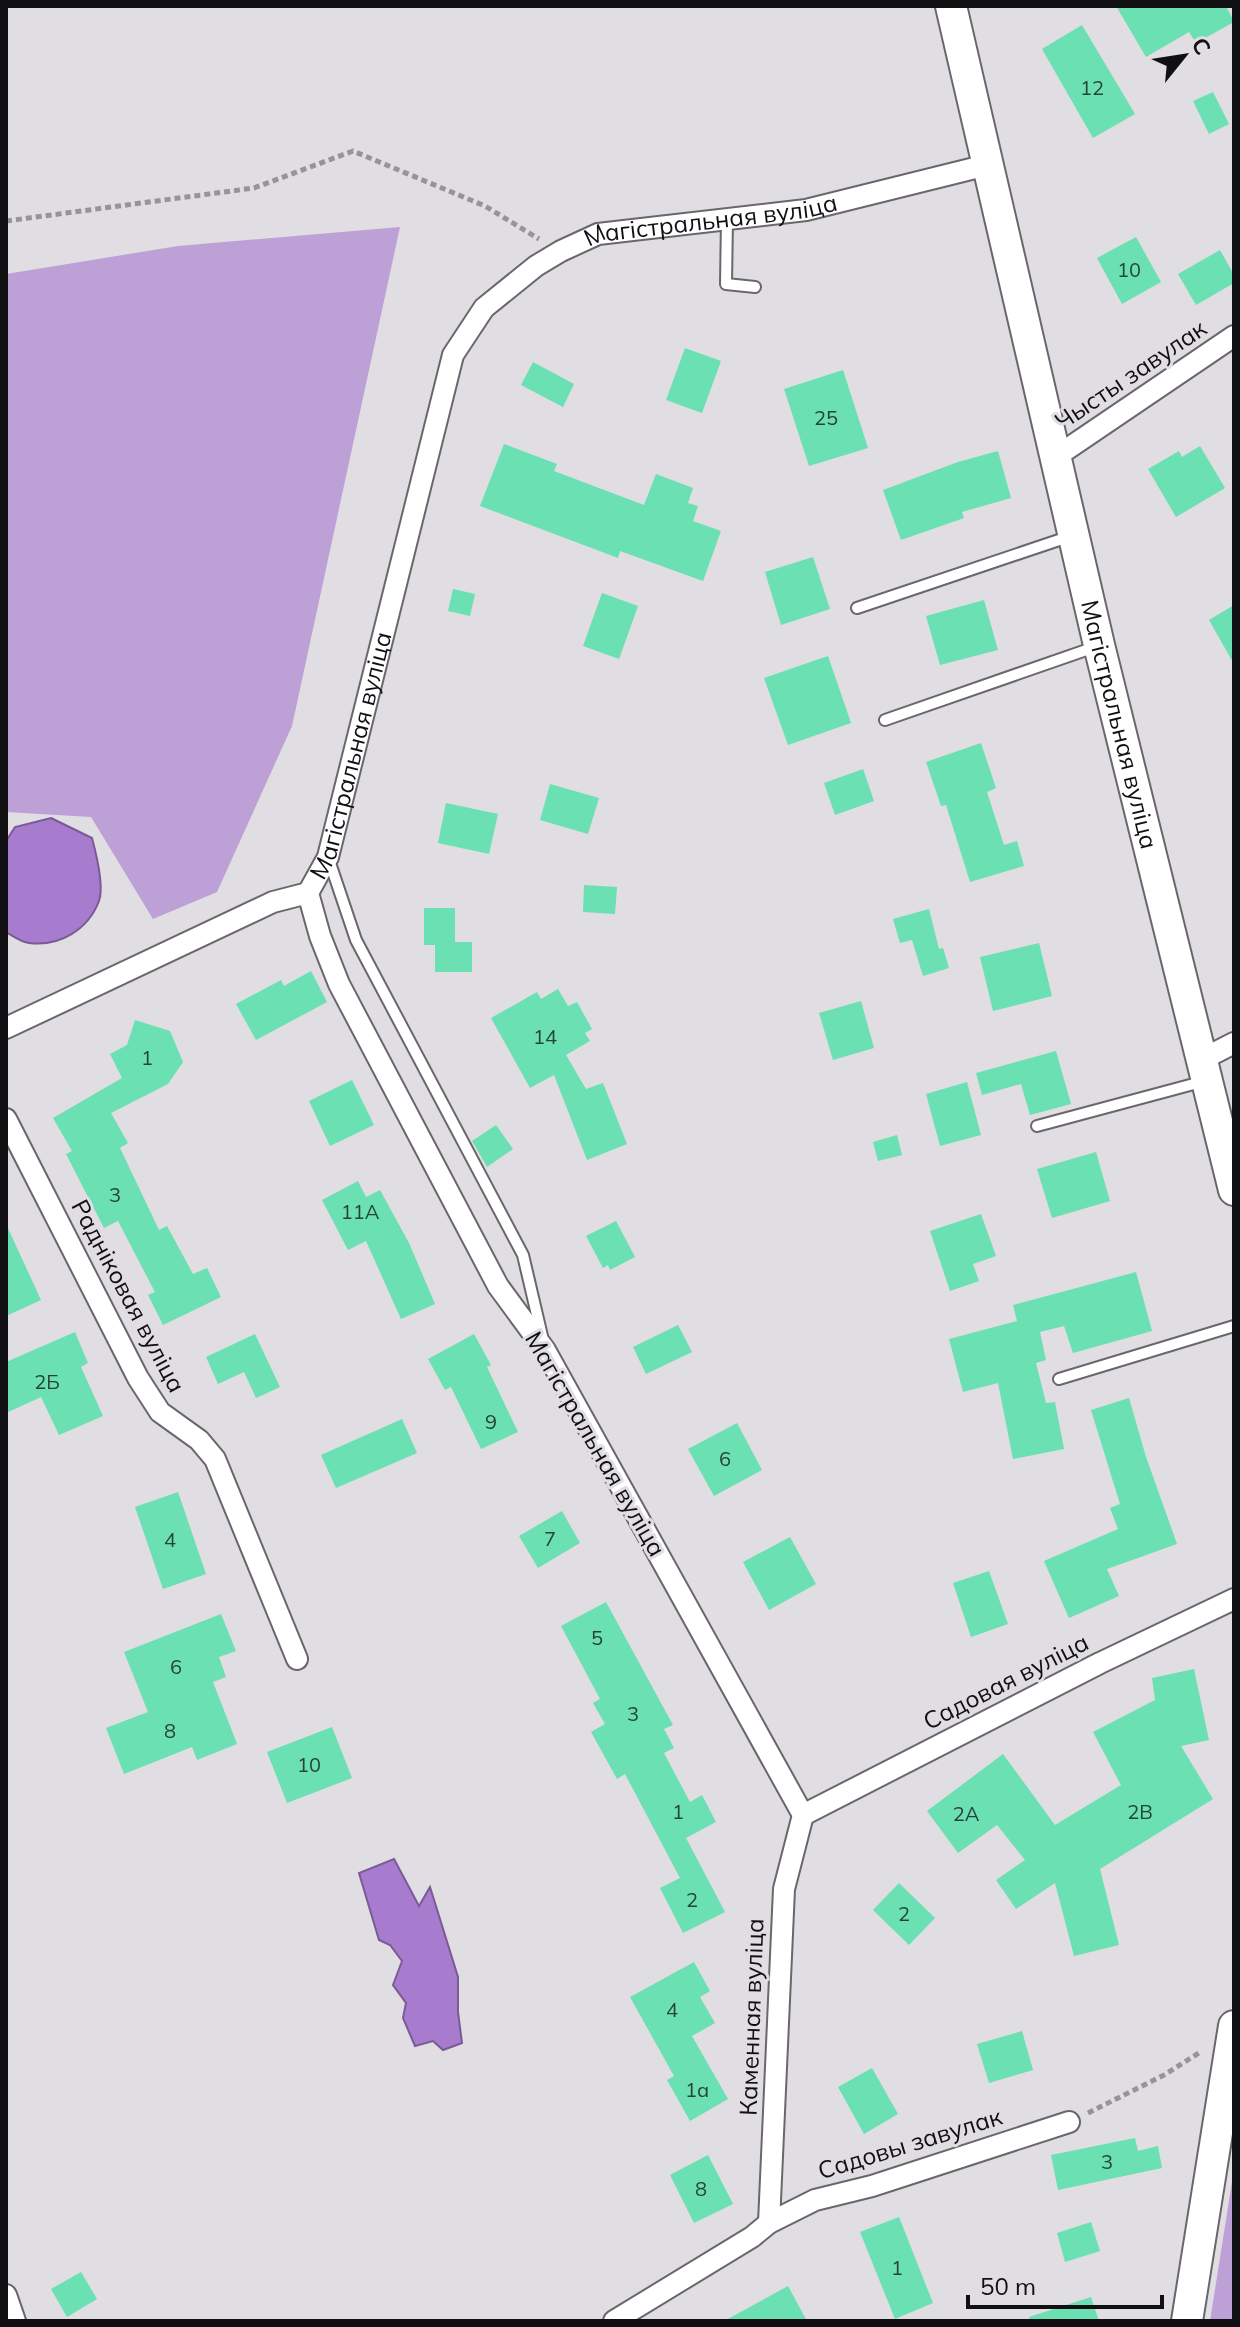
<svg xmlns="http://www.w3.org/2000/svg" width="1240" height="2327" viewBox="0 0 1240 2327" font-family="Mulish,sans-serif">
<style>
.green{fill:#bda1d6}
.water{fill:#a77bcd;stroke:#7a5b95;stroke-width:2}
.building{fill:#6ae0b3}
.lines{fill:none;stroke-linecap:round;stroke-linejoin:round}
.lane-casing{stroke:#6a676c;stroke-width:14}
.street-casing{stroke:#6a676c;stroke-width:24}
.secondary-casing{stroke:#6a676c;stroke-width:34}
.path{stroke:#979499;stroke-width:5;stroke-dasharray:6 4;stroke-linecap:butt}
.lane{stroke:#fff;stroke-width:10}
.street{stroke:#fff;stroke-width:20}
.secondary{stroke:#fff;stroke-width:30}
.labels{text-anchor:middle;stroke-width:6;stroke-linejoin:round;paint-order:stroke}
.number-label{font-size:20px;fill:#26433a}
.street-label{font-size:24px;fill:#100f11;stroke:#e0dde3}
</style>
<rect width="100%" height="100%" fill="#e0dde3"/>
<g class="green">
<polygon points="400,227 292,726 217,892 153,919 91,817 6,812 6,274 178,246"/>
<polygon points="1234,2169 1234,2314 1231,2321 1210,2321"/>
</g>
<g class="water">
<path d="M51 818 92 838C96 853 104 887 99 901 88 930 59 947 29 943 21 942 13 936 6 932V841L15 827Z"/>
<polygon points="394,1859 419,1906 430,1887 458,1977 458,2012 462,2043 443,2050 433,2041 415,2046 403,2018 406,2003 393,1985 402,1961 390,1945 379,1940 359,1873"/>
</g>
<g class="building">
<polygon points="1116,6 1226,6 1234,22 1196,43 1189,32 1146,57"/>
<polygon points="1082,25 1135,114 1093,138 1042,49"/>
<polygon points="1213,92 1229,124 1209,134 1193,101"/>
<polygon points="1136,237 1161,282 1122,304 1097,258"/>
<polygon points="1220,250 1234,275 1234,283 1196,305 1178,274"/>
<polygon points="685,348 721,361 702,413 666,400"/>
<polygon points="533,362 574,384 563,407 521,385"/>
<polygon points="843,370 868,448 809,466 784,389"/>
<polygon points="504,444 557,464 554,471 644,505 656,474 693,488 688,503 698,506 693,521 721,531 703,581 620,551 618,558 480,506"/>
<polygon points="1200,446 1225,488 1176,517 1148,469 1179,451 1182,457"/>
<polygon points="998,451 1011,498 962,512 964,518 901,540 883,490 958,462"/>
<polygon points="813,557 830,609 781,625 765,572"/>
<polygon points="453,589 475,594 470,616 448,611"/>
<polygon points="602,593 638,606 619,659 583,646"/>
<polygon points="984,600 998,650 940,665 926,616"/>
<polygon points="1234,605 1234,664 1209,620"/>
<polygon points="828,656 851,723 788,745 764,678"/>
<polygon points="981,743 996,788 987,792 1004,845 1017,841 1024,866 970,882 946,805 941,806 926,762"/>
<polygon points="863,769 874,801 835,815 824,783"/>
<polygon points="550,784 599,798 588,834 540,820"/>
<polygon points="446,803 498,814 489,854 438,843"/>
<polygon points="584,885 617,887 615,914 583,912"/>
<polygon points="424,908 455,908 455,942 472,942 472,972 435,972 435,945 424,945"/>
<polygon points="929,909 939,949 943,948 949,968 923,976 912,940 900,943 893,919"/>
<polygon points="1039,943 1052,996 993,1011 980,957"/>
<polygon points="311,971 327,1002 256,1040 236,1004 281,980 284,986"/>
<polygon points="558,989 568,1006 577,1002 592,1029 585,1033 590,1041 566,1055 586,1089 603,1083 627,1144 587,1160 554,1075 530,1088 491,1018 537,992 541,999"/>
<polygon points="861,1001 874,1048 833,1060 819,1013"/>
<polygon points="135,1020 170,1031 183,1062 168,1084 111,1113 128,1143 120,1148 159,1230 167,1226 193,1274 207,1268 221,1297 163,1325 148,1295 155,1292 118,1221 104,1228 66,1154 72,1151 53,1118 122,1078 110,1054 127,1045"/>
<polygon points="1056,1051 1071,1104 1030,1115 1021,1084 982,1095 976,1073"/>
<polygon points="352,1080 374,1125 330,1146 309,1101"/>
<polygon points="967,1082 981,1135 940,1146 926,1094"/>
<polygon points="496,1125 513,1149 487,1167 472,1141"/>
<polygon points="897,1135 902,1155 878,1161 873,1142"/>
<polygon points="1096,1152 1110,1201 1052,1218 1037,1169"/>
<polygon points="358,1181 366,1197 380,1190 409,1243 435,1304 401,1319 366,1241 348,1250 322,1200"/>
<polygon points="981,1214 996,1256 973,1264 979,1281 950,1291 930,1231"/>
<polygon points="616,1221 635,1257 610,1270 608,1265 603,1268 586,1236"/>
<polygon points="6,1224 41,1300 6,1316"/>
<polygon points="1136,1272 1152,1331 1073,1353 1064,1326 1040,1332 1046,1360 1036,1363 1046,1403 1055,1402 1064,1449 1013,1459 998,1383 963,1392 949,1339 1017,1321 1013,1305"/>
<polygon points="678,1325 692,1352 646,1374 633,1347"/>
<polygon points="75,1332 88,1363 81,1367 103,1416 59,1435 41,1397 6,1413 6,1362"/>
<polygon points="255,1334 280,1387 256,1398 244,1372 218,1384 206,1357"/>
<polygon points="474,1334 491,1365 487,1367 518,1432 481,1449 451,1387 445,1390 428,1359"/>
<polygon points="1129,1398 1146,1457 1177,1544 1107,1569 1119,1596 1069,1618 1044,1561 1118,1529 1110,1508 1120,1504 1091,1410"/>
<polygon points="402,1419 417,1453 336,1488 321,1455"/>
<polygon points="737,1423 762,1470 714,1496 688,1449"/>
<polygon points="178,1492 206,1574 163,1589 135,1507"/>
<polygon points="562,1511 580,1543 538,1568 519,1536"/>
<polygon points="790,1537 816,1584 769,1610 743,1562"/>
<polygon points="989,1571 1008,1624 971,1637 953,1583"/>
<polygon points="606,1602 673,1725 664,1729 674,1748 664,1753 690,1802 702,1795 716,1822 686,1838 725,1912 683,1933 660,1888 680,1878 625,1774 617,1779 591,1732 605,1724 593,1703 600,1699 561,1626"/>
<polygon points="221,1614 236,1651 219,1657 226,1677 213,1682 237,1744 197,1760 192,1747 124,1774 106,1728 148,1712 124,1652"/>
<polygon points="1194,1669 1209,1740 1181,1746 1213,1799 1100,1869 1119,1945 1074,1956 1055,1883 1016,1909 996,1880 1025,1860 997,1825 958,1853 927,1811 1003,1754 1055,1825 1121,1785 1093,1732 1155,1700 1152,1678"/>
<polygon points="332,1727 352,1778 287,1803 267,1752"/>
<polygon points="899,1883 935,1918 909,1945 873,1910"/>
<polygon points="694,1962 710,1991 700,1997 715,2023 692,2036 728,2099 690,2121 667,2080 674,2076 630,1997"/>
<polygon points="1022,2031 1033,2070 989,2083 977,2044"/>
<polygon points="872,2068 898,2114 864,2134 838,2087"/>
<polygon points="1135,2138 1138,2151 1158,2146 1162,2168 1058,2190 1051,2155"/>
<polygon points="708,2155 733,2204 694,2223 670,2175"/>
<polygon points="899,2217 933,2303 895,2319 860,2232"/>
<polygon points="1091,2222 1100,2251 1065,2262 1057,2233"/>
<polygon points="81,2272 97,2299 67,2317 51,2289"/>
<polygon points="788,2286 807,2321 724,2321"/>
<polygon points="1091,2297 1099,2321 1030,2321 1029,2317"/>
</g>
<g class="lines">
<g class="lane-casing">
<g id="lane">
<polyline points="727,219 726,284 755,287"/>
<polyline points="857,608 1071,536"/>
<polyline points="885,720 1095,647"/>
<polyline points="329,860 356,940 523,1255 542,1336"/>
<polyline points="1037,1126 1205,1081"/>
<polyline points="1059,1379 1234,1326"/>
</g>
</g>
<g class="street-casing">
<g id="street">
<polyline points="1057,456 1234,336"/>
<polyline points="6,1028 273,902 308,893"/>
<polyline points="1201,1060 1234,1043"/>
<polyline points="6,1119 138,1378 160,1412 199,1440 215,1459 297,1659"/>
<path id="s1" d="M803 1815 545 1350 498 1286 339 984 320 936 308 893 328 857 453 355 484 308 536 266 561 251 598 234 806 210 987 165"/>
<polyline points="803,1815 1100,1663 1234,1599"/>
<polyline points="769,2223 784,1889 803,1815"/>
<polyline points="6,2295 15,2321"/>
<polyline points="614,2321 752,2237 769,2223 815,2200 872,2186 1069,2122"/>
</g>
</g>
<g class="secondary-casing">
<g id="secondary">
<path id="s2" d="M951 6 1099 645 1234 1190"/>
<polyline points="1187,2321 1234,2026"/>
</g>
</g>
<g class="path">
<polyline points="6,221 254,188 353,151 485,206 539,239"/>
<polyline points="1088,2113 1164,2075 1202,2051"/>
</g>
<use href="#lane" class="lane"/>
<use href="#street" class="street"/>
<use href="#secondary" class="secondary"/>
</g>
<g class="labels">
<g class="number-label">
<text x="1092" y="95">12</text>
<text x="1129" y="277">10</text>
<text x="826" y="425">25</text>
<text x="545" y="1044">14</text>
<text x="147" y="1065">1</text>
<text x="115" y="1202">3</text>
<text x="360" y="1219">11А</text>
<text x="47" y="1389">2Б</text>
<text x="491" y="1429">9</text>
<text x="725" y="1466">6</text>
<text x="550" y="1546">7</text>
<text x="170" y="1547">4</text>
<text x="597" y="1645">5</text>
<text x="176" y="1674">6</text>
<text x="633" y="1721">3</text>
<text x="170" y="1738">8</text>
<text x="309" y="1772">10</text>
<text x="678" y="1819">1</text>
<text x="1140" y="1819">2В</text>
<text x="966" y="1821">2А</text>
<text x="692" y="1907">2</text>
<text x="904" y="1921">2</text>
<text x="672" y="2017">4</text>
<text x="697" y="2097">1а</text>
<text x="1107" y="2169">3</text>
<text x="701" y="2196">8</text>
<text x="897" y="2275">1</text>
</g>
<g class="street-label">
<text dy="8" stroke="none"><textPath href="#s1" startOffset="1914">Магістральная вуліца</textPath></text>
<text transform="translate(1131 375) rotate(-34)" y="8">Чысты завулак</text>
<text dy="8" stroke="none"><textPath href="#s2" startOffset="738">Магістральная вуліца</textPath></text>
<text dy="8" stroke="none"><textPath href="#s1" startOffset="1194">Магістральная вуліца</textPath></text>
<text transform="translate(128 1296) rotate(62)" y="8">Радніковая вуліца</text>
<text transform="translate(595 1444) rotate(60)" y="8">Магістральная вуліца</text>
<text transform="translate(1006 1682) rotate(-27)" y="8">Садовая вуліца</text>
<text transform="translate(752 2017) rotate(-88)" y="8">Каменная вуліца</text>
<text transform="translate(910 2144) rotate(-17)" y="8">Садовы завулак</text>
</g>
</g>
<rect width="1240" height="2327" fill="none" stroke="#100f11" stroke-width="16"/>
<g transform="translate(1184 56) rotate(60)" stroke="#e0dde3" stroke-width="6" paint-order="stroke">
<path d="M0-6L14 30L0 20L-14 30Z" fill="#100f11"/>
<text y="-12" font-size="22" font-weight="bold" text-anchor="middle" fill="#100f11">С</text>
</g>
<path d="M968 2295v12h194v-12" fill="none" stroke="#100f11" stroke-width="4"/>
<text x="980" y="2295" font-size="24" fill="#100f11" stroke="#e0dde3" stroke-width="6" paint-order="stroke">50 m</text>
</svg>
